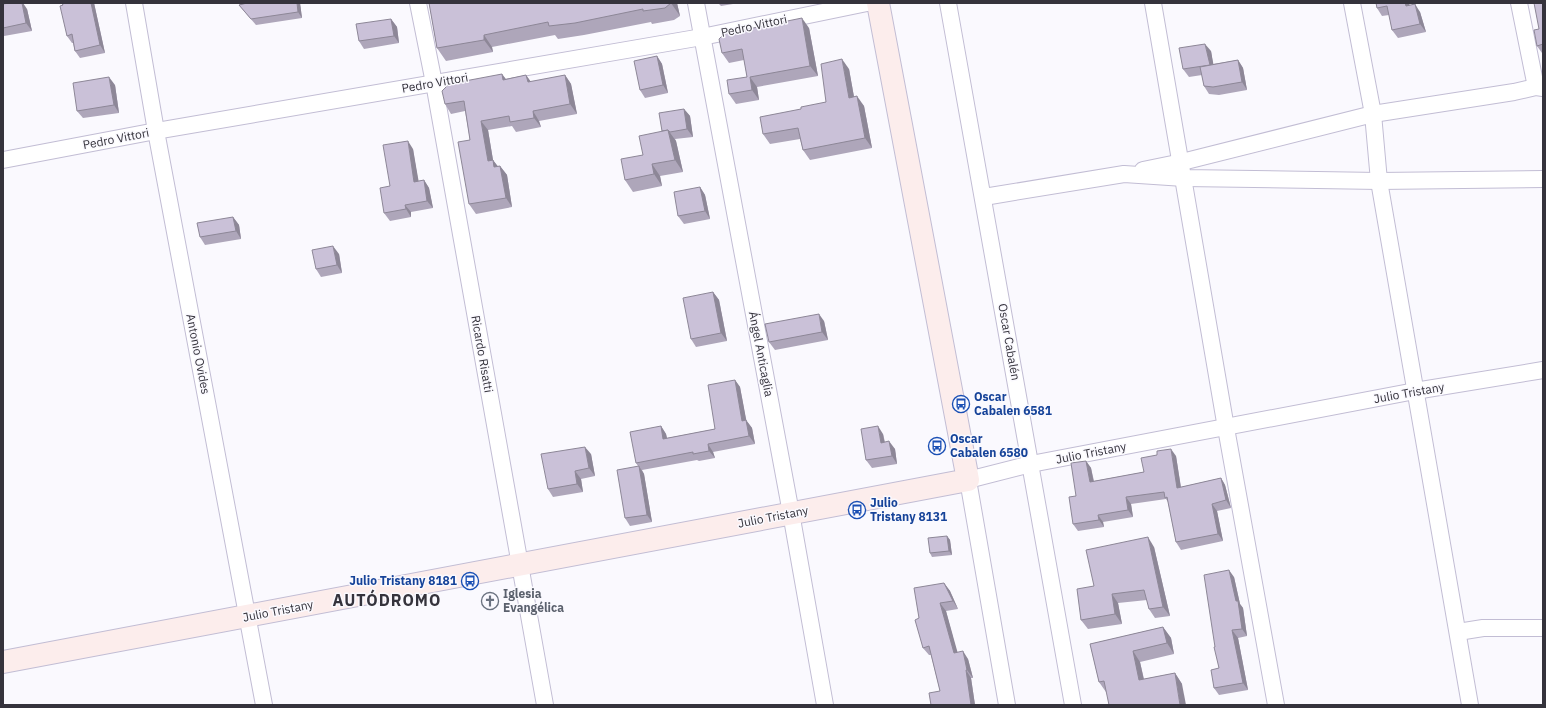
<svg xmlns="http://www.w3.org/2000/svg" width="1546" height="708" viewBox="0 0 1546 708" font-family="'IBM Plex Sans',sans-serif">
<style>
.lines{fill:none;stroke-linecap:round;stroke-linejoin:round}
.street-casing{stroke:#c2bdd4;stroke-width:18}
.secondary-casing{stroke:#c2bdd4;stroke-width:24}
.street{stroke:#fff;stroke-width:16}
.secondary{stroke:#fcedec;stroke-width:22}
.wall{fill:#aea6ba}
.shaded-wall{fill:#8d8797}
.building{fill:#cac1d8;stroke:#8d8797}
.labels{text-anchor:middle;stroke-width:3;stroke-linejoin:round;paint-order:stroke}
.street-label{font-size:12px;fill:#35333c;stroke:#faf9fe}
.transit-label{font-size:12px;font-weight:bold;fill:#164399;stroke:#faf9fe;text-anchor:start}
.worship-label{font-size:12px;font-weight:bold;fill:#5b616d;stroke:#faf9fe;text-anchor:start}
.district-label{font-size:16px;font-weight:bold;letter-spacing:1px;fill:#35333c;stroke:#faf9fe}
</style>
<rect width="100%" height="100%" fill="#faf9fe"/>
<g class="lines">
<g class="street-casing">
<g id="street">
<polyline points="134,3 156,131 264,705"/>
<polyline points="418,3 434,83 545,705"/>
<polyline points="696,3 791,513 825,705"/>
<polyline points="948,3 1073,705"/>
<polyline points="1153,3 1226,428 1276,705"/>
<polyline points="1352,3 1373,114 1379,181 1470,705"/>
<polyline points="1519,3 1536,87"/>
<polyline points="3,160 156,131 702,37 867,3"/>
<polyline points="1143,170 1182,162 1373,114 1514,92 1536,87 1543,88"/>
<polyline points="984,197 1124,174 1184,178 1379,181 1543,179"/>
<polyline points="1458,632 1483,628 1543,628"/>
<polyline points="1007,705 968,480 1031,464 1415,391 1543,370"/>
</g>
</g>
<g class="secondary-casing">
<polyline id="secondary" points="3,662 968,480 878,3"/>
</g>
<use href="#street" class="street"/>
<use href="#secondary" class="secondary"/>
</g>
<g class="wall">
<polygon points="62,3 94,3 105,53 80,58 75,51 73,43 72,43 67,36"/>
<polygon points="247,3 300,3 302,18 256,25 244,11 239,5"/>
<polygon points="429,3 677,3 680,16 674,20 652,24 651,22 584,35 558,39 555,35 492,47 493,52 446,61 437,48"/>
<polygon points="718,3 739,3 721,6"/>
<polygon points="1376,3 1409,3 1409,5 1420,12 1426,32 1398,38 1392,30 1389,15 1382,16 1377,8"/>
<polygon points="1543,3 1543,53 1542,53 1537,46"/>
<polygon points="3,4 27,9 32,31 4,36 3,34"/>
<polygon points="391,19 397,27 399,43 364,49 359,41"/>
<polygon points="809,28 818,76 757,87 759,100 736,104 729,94 747,77 744,60 729,63 722,53"/>
<polygon points="1211,51 1213,64 1238,60 1243,68 1247,90 1219,95 1209,94 1204,86 1202,75 1189,77 1183,69"/>
<polygon points="657,56 662,64 668,93 645,98 640,90"/>
<polygon points="849,69 854,97 864,106 872,148 810,160 803,150 800,139 770,144 763,134 801,109 826,102"/>
<polygon points="502,74 506,79 526,75 531,82 565,75 571,84 577,114 539,121 541,127 516,132 512,126 488,130 493,160 497,166 500,166 507,175 512,207 476,214 469,204 470,140 465,111 451,114 445,104"/>
<polygon points="115,85 119,113 83,118 77,111"/>
<polygon points="684,109 690,116 693,137 675,139 676,141 683,172 660,176 662,186 633,192 625,180 643,155 662,131"/>
<polygon points="413,149 418,181 424,180 429,188 433,208 411,212 411,217 390,221 384,213 390,186"/>
<polygon points="700,187 705,195 710,219 684,224 678,216"/>
<polygon points="233,217 239,225 241,239 205,245 200,237"/>
<polygon points="339,254 342,273 321,277 316,269"/>
<polygon points="713,292 719,300 727,341 696,347 691,339"/>
<polygon points="824,321 828,340 775,350 769,342"/>
<polygon points="735,380 740,387 746,420 752,428 755,444 713,452 715,458 699,461 697,460 642,470 644,474 652,522 630,526 625,518 638,466 636,463 661,426 666,434 667,438 715,429"/>
<polygon points="883,434 885,442 895,449 897,464 872,468 866,460"/>
<polygon points="591,454 595,476 581,479 583,492 553,497 548,489"/>
<polygon points="1176,456 1181,487 1221,478 1225,485 1231,508 1217,511 1223,541 1181,550 1176,542 1168,502 1166,499 1131,504 1133,517 1103,522 1104,527 1078,531 1073,524 1076,496 1086,461 1091,468 1094,481 1144,472"/>
<polygon points="947,536 950,540 952,555 932,557 930,553"/>
<polygon points="1154,547 1170,616 1155,618 1149,609 1147,600 1118,603 1122,624 1088,629 1081,620 1094,586"/>
<polygon points="1234,577 1240,604 1243,608 1247,636 1238,638 1248,690 1219,695 1214,688 1219,668 1215,647"/>
<polygon points="944,583 950,591 958,609 946,611 957,653 968,659 973,678 971,678 975,705 931,705 940,691 931,655 929,655 923,648 919,618"/>
<polygon points="1163,627 1171,638 1174,654 1140,662 1144,679 1175,673 1182,684 1106,692 1099,682 1090,644"/>
</g>
<g class="shaded-wall">
<polygon points="22,3 23,3 27,9 32,31 26,23"/>
<polygon points="91,3 94,3 105,53 100,45"/>
<polygon points="297,3 300,3 302,18 298,12"/>
<polygon points="671,3 677,3 680,16"/>
<polygon points="1405,3 1409,3 1412,13 1406,6"/>
<polygon points="1415,4 1420,12 1426,32 1420,24"/>
<polygon points="802,18 809,28 818,76 810,66"/>
<polygon points="391,19 397,27 399,43 394,36"/>
<polygon points="484,35 492,47 493,52 484,40"/>
<polygon points="1205,44 1211,51 1215,73 1210,65"/>
<polygon points="657,56 662,64 668,93 663,85"/>
<polygon points="842,59 849,69 856,108 849,98"/>
<polygon points="1238,60 1243,68 1247,90 1242,82"/>
<polygon points="502,74 509,84 503,80"/>
<polygon points="526,75 533,85 528,82"/>
<polygon points="565,75 571,84 577,114 570,104"/>
<polygon points="109,77 115,85 119,113 114,105"/>
<polygon points="750,77 757,87 759,100 752,90"/>
<polygon points="857,96 864,106 872,148 865,138"/>
<polygon points="684,109 690,116 693,137 687,129"/>
<polygon points="533,111 539,121 541,127 534,118"/>
<polygon points="481,121 488,130 493,160 500,169 501,176 488,161"/>
<polygon points="668,130 676,141 683,172 675,160"/>
<polygon points="408,141 413,149 420,189 414,182"/>
<polygon points="652,164 660,176 662,186 654,174"/>
<polygon points="500,166 507,175 512,207 506,198"/>
<polygon points="424,180 429,188 433,208 427,201"/>
<polygon points="700,187 705,195 710,219 705,211"/>
<polygon points="405,205 411,212 411,217 406,209"/>
<polygon points="233,217 239,225 241,239 236,231"/>
<polygon points="333,246 339,254 342,273 337,265"/>
<polygon points="713,292 719,300 727,341 721,333"/>
<polygon points="819,314 824,321 828,340 822,332"/>
<polygon points="735,380 740,387 748,429 742,421"/>
<polygon points="746,420 752,428 755,444 749,436"/>
<polygon points="661,426 666,434 669,447 663,439"/>
<polygon points="878,426 883,434 886,451 881,443"/>
<polygon points="889,441 895,449 897,464 892,456"/>
<polygon points="708,444 713,452 715,458 709,451"/>
<polygon points="585,447 591,454 595,476 589,468"/>
<polygon points="1171,449 1176,456 1182,495 1177,488"/>
<polygon points="1086,461 1091,468 1095,489 1090,482"/>
<polygon points="639,466 644,474 652,522 647,515"/>
<polygon points="575,471 581,479 583,492 577,484"/>
<polygon points="1221,478 1225,485 1231,508 1226,500"/>
<polygon points="1126,497 1131,504 1133,517 1128,510"/>
<polygon points="1212,504 1217,511 1223,541 1218,534"/>
<polygon points="1098,515 1103,522 1104,527 1099,520"/>
<polygon points="947,536 950,540 952,555 949,551"/>
<polygon points="1148,537 1154,547 1170,616 1163,607"/>
<polygon points="1229,570 1234,577 1240,604 1243,608 1247,636 1242,629"/>
<polygon points="944,583 950,591 958,609 953,601"/>
<polygon points="1112,594 1118,603 1122,624 1115,614"/>
<polygon points="940,603 946,611 960,661 954,653"/>
<polygon points="1163,627 1171,638 1174,654 1167,643"/>
<polygon points="1232,630 1238,638 1248,690 1243,683"/>
<polygon points="963,651 968,659 973,678 967,670"/>
<polygon points="1133,651 1140,662 1146,690 1139,680"/>
<polygon points="966,670 971,678 975,705 971,705"/>
<polygon points="1175,673 1182,684 1186,705 1180,705"/>
</g>
<g class="building">
<polygon points="9,3 22,3 26,23 3,28 3,4"/>
<polygon points="62,3 91,3 100,45 75,51 72,34 67,36 60,6 63,5"/>
<polygon points="247,3 297,3 298,12 251,19 239,5"/>
<polygon points="429,3 671,3 665,8 643,11 643,9 575,23 549,26 548,22 484,35 484,40 437,48"/>
<polygon points="1376,3 1405,3 1406,6 1415,4 1420,24 1392,30 1387,6 1377,8"/>
<polygon points="1534,3 1543,3 1543,44 1537,46 1534,30 1539,29"/>
<polygon points="802,18 810,66 750,77 752,90 729,94 727,80 747,77 742,49 722,53 719,39 724,34"/>
<polygon points="391,19 394,36 359,41 356,24"/>
<polygon points="1205,44 1210,65 1183,69 1179,48"/>
<polygon points="657,56 663,85 640,90 634,61"/>
<polygon points="842,59 849,98 857,96 865,138 803,150 798,128 763,134 760,117 801,109 801,107 826,102 821,64"/>
<polygon points="1238,60 1242,82 1213,87 1204,86 1200,67"/>
<polygon points="502,74 503,80 526,75 528,82 565,75 570,104 533,111 534,118 510,122 509,116 481,121 488,161 493,160 494,167 500,166 506,198 469,204 458,142 470,140 464,101 445,104 442,91 449,84"/>
<polygon points="109,77 114,105 77,111 73,83"/>
<polygon points="684,109 687,129 670,132 668,130 662,131 659,113"/>
<polygon points="668,130 675,160 652,164 654,174 625,180 621,159 643,155 639,136"/>
<polygon points="408,141 414,182 424,180 427,201 405,205 406,209 384,213 380,188 390,186 383,145"/>
<polygon points="700,187 705,211 678,216 674,192"/>
<polygon points="233,217 236,231 200,237 197,223"/>
<polygon points="333,246 337,265 316,269 312,250"/>
<polygon points="713,292 721,333 691,339 683,298"/>
<polygon points="819,314 822,332 769,342 765,324"/>
<polygon points="735,380 742,421 746,420 749,436 708,444 709,451 693,454 693,452 636,463 630,432 661,426 663,439 715,429 708,385"/>
<polygon points="878,426 881,443 889,441 892,456 866,460 861,429"/>
<polygon points="585,447 589,468 575,471 577,484 548,489 541,454"/>
<polygon points="1171,449 1177,488 1221,478 1226,500 1212,504 1218,534 1176,542 1167,497 1165,498 1164,492 1126,497 1128,510 1098,515 1099,520 1073,524 1069,497 1076,496 1071,463 1086,461 1090,482 1144,472 1141,458 1157,455 1157,451"/>
<polygon points="639,466 647,515 625,518 617,470"/>
<polygon points="947,536 949,551 930,553 928,538"/>
<polygon points="1148,537 1163,607 1149,609 1144,590 1112,594 1115,614 1081,620 1077,589 1094,586 1086,550"/>
<polygon points="1229,570 1236,601 1238,601 1242,629 1232,630 1243,683 1214,688 1211,670 1219,668 1214,647 1215,647 1204,575"/>
<polygon points="944,583 953,601 940,603 954,653 963,651 967,670 966,670 971,705 931,705 929,693 940,691 929,646 923,648 915,620 919,618 914,588"/>
<polygon points="1163,627 1167,643 1133,651 1139,680 1175,673 1180,705 1109,705 1104,681 1099,682 1090,644"/>
</g>
<defs>
<g id="bus-ring" transform="scale(0.9)"><circle r="9.5" fill="#faf9fe" stroke="#1a4fb4" stroke-width="1.5"/><path d="M-5-6H5V4H4V6H2V4H-2V6H-4V4H-5ZM-3.5-4V0h7V-4ZM-3.5 1.2v1.5H-2V1.2ZM2 1.2v1.5H3.5V1.2Z" fill="#1a4fb4"/></g>
<g id="church-ring" transform="scale(0.9)"><circle r="9.5" fill="#faf9fe" stroke="#6b7280" stroke-width="1.5"/><path d="M-1.2-6h2.4v3.5h3.3v2.4h-3.3V6h-2.4V-.1h-3.3v-2.4h3.3Z" fill="#6b7280"/></g>
</defs>
<g fill-rule="evenodd">
<use href="#bus-ring" x="961" y="404"/>
<use href="#bus-ring" x="937" y="446"/>
<use href="#bus-ring" x="857" y="510"/>
<use href="#bus-ring" x="470" y="581"/>
<use href="#church-ring" x="490" y="601"/>
</g>
<g class="labels">
<g class="street-label">
<text transform="translate(754 26) rotate(-12)" y="4">Pedro Vittori</text>
<text transform="translate(435 83) rotate(-10)" y="4">Pedro Vittori</text>
<text transform="translate(116 139) rotate(-11)" y="4">Pedro Vittori</text>
<text transform="translate(1009 342) rotate(80)" y="4">Oscar Cabalén</text>
<text transform="translate(198 354) rotate(79)" y="4">Antonio Ovides</text>
<text transform="translate(482 354) rotate(80)" y="4">Ricardo Risatti</text>
<text transform="translate(761 354) rotate(79)" y="4">Ángel Anticaglia</text>
<text transform="translate(1409 393) rotate(-10)" y="4">Julio Tristany</text>
<text transform="translate(1091 453) rotate(-11)" y="4">Julio Tristany</text>
<text transform="translate(773 517) rotate(-11)" y="4">Julio Tristany</text>
<text transform="translate(278 611) rotate(-11)" y="4">Julio Tristany</text>
</g>
<g class="transit-label">
<text x="974" y="401">Oscar<tspan x="974" dy="14">Cabalen 6581</tspan></text>
<text x="950" y="443">Oscar<tspan x="950" dy="14">Cabalen 6580</tspan></text>
<text x="870" y="507">Julio<tspan x="870" dy="14">Tristany 8131</tspan></text>
<text x="457" y="585" text-anchor="end">Julio Tristany 8181</text>
</g>
<g class="worship-label">
<text x="503" y="598">Iglesia<tspan x="503" dy="14">Evangélica</tspan></text>
</g>
<g class="district-label">
<text x="387" y="606">AUTÓDROMO</text>
</g>
</g>
<rect width="1546" height="708" fill="none" stroke="#35333c" stroke-width="8"/>
</svg>
